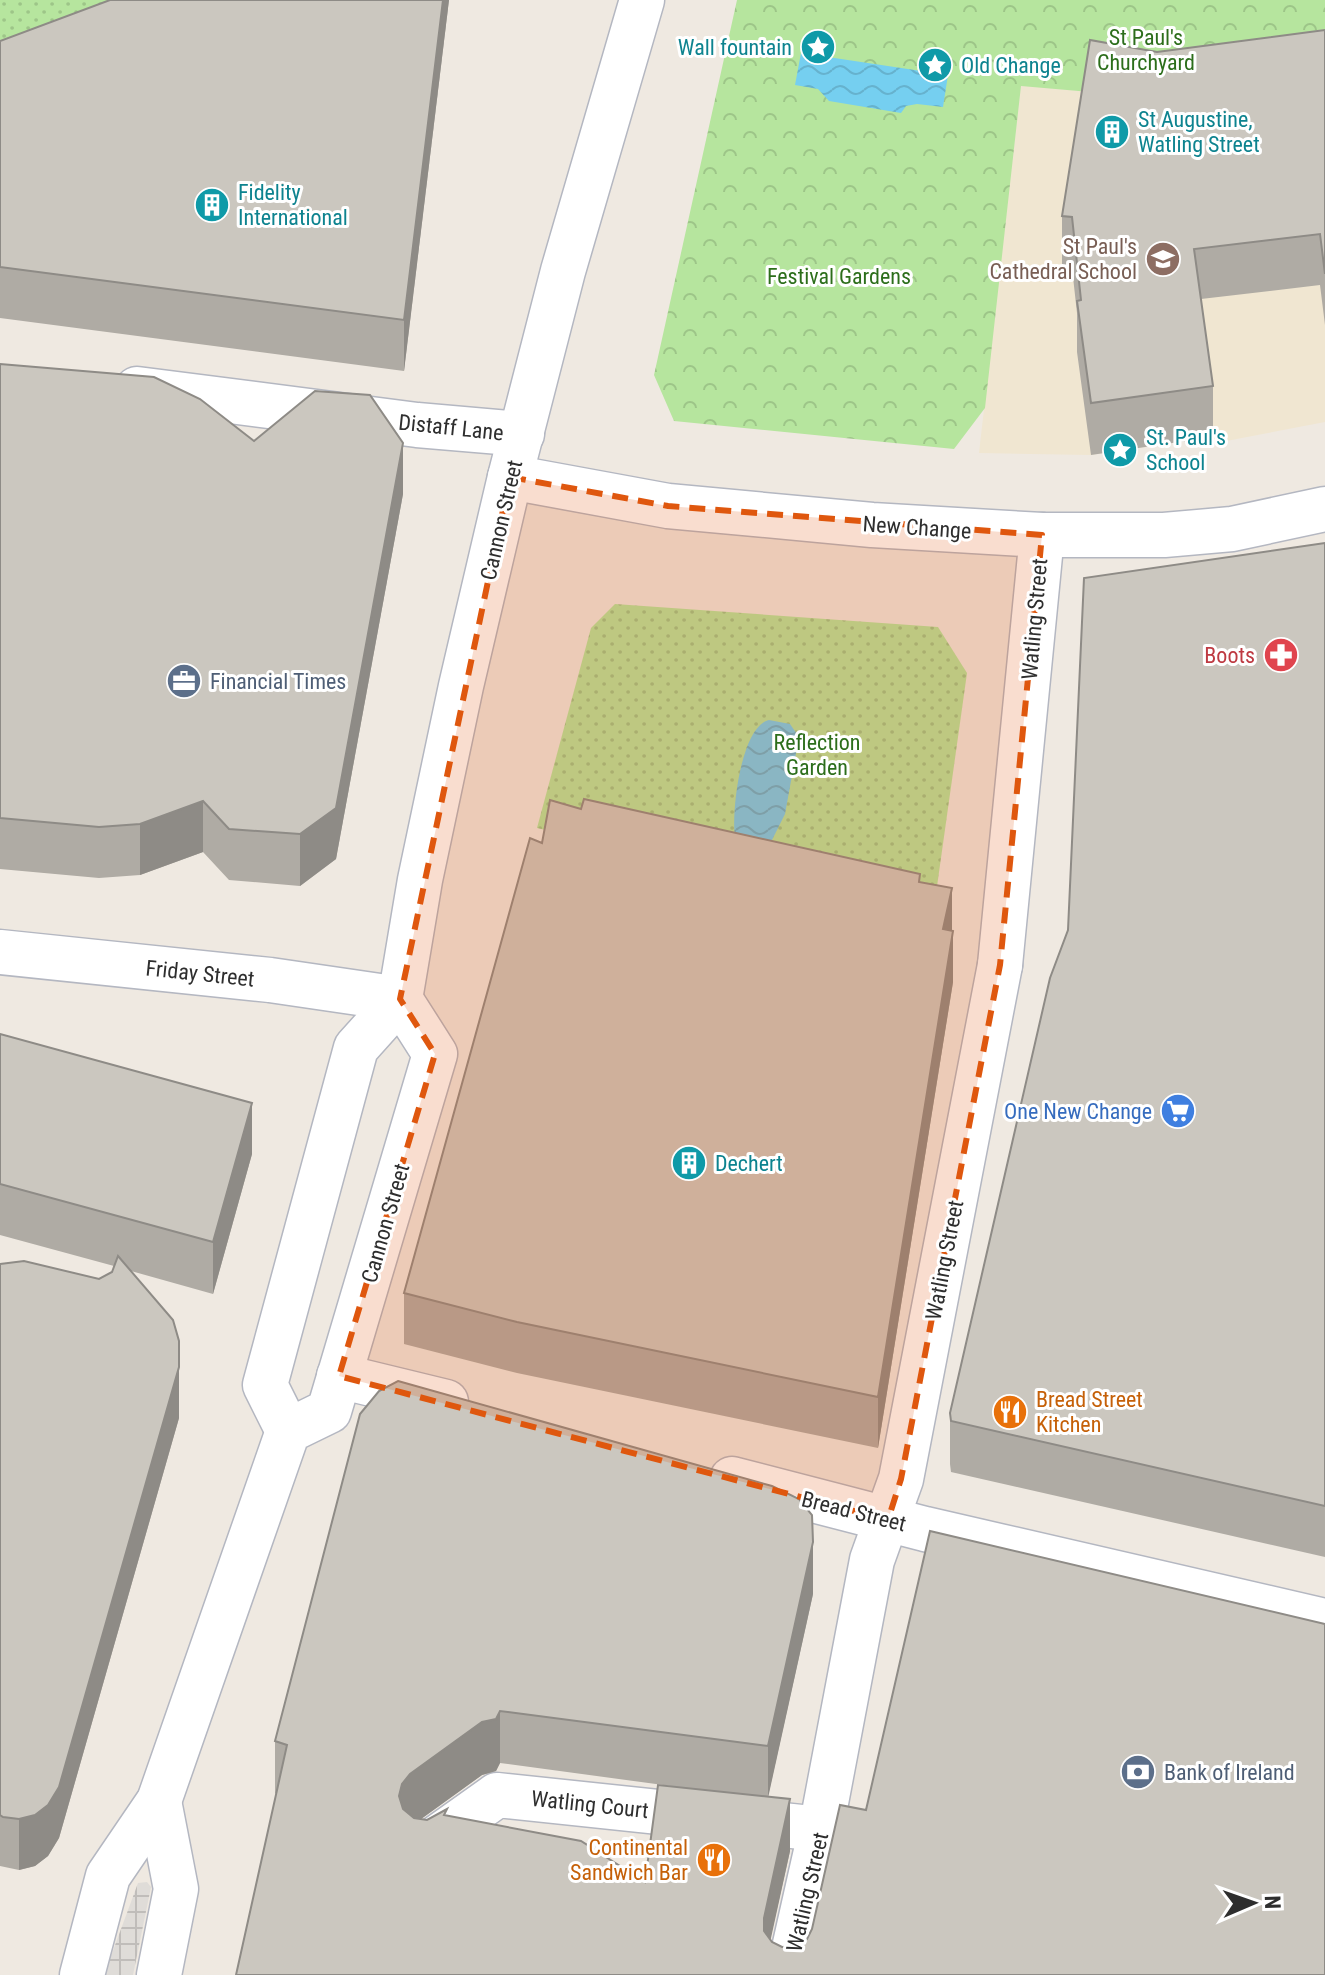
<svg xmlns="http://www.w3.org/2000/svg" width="1325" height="1975" viewBox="0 0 1325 1975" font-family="'Roboto Condensed',sans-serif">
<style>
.education{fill:#f0e6d1}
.park{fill:url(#park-crowns)}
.garden{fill:url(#garden-dots)}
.plaza{fill:url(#plaza-grid)}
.water{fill:url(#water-waves)}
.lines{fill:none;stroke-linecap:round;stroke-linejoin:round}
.pedestrian-casing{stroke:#b4b7c1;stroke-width:47}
.minor-casing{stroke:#b4b7c1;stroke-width:47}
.tertiary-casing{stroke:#b4b7c1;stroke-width:47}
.pedestrian{stroke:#fff;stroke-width:44}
.minor{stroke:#fff;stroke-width:44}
.tertiary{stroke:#fff;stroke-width:44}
.wall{fill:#afaba4;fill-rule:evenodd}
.shaded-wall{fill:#8e8b86}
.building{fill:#cbc7bf;stroke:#8e8b86;stroke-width:2}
.marked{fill:#df570e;fill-opacity:0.2;stroke:#df570e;stroke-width:6;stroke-dasharray:16 10;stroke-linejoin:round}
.labels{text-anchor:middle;stroke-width:6;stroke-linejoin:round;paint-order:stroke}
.park-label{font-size:22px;fill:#2c6e1b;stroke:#fff}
.culture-label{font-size:22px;fill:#0d838f;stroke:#fff;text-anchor:start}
.education-label{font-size:22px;fill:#785e54;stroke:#fff;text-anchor:end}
.street-label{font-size:22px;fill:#2e2e2e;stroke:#fff}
.health-label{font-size:22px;fill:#be3a42;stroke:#fff;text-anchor:end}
.service-label{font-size:22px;fill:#4e5e75;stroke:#fff;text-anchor:start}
.shop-label{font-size:22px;fill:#366cbe;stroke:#fff;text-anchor:end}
.food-label{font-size:22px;fill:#c56008;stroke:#fff;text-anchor:start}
</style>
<defs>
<pattern id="park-crowns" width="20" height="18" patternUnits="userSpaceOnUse" patternTransform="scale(2)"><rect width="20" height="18" fill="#b6e59e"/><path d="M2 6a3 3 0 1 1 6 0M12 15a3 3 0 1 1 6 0" fill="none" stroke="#9dc588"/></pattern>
<pattern id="garden-dots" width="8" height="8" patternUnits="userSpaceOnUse" patternTransform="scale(2)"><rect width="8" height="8" fill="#b6e59e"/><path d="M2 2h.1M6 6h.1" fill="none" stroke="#9dc588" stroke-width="1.8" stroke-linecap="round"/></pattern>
<pattern id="plaza-grid" width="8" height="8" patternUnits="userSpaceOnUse" patternTransform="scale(2)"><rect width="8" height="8" fill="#dfdcd8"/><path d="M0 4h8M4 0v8" fill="none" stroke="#c0bdba"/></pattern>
<pattern id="water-waves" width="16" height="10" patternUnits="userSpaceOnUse" patternTransform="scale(2)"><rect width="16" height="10" fill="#75cff0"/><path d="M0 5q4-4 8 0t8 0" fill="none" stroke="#66b2ce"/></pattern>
</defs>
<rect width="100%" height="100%" fill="#efe9e1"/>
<polygon class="education" points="1325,68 1325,422 1216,443 1213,437 1091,455 979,453 1021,85 1090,92"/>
<polygon class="park" points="737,0 1325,0 1325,68 1090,92 1021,86 985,408 954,449 674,421 654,375"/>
<g class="garden">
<polygon points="0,0 247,0 0,92"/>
<polygon points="615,604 938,627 967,673 932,922 537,828 591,628"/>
</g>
<polygon class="plaza" points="147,1882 151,1887 133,1975 104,1975 138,1883"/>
<g class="water">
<polygon points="801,53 948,75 943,107 917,104 906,106 901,113 829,101 818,89 795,85"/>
<path d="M769 720 790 724 799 737 785 814 770 844 735 837C731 812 741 726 769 720Z"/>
</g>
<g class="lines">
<g class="pedestrian-casing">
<g id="pedestrian">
<polyline points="1000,965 1042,535"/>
<polyline points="788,1975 821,1829"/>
</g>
</g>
<g class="minor-casing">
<g id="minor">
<polyline points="137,389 417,425 522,434"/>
<polyline points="339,1376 446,1402"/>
<polyline points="732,1479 925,1529 1325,1621"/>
<polyline points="424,1847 497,1795 821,1829 872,1560 901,1479 1000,965"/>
</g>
</g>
<g class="tertiary-casing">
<g id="tertiary">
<polyline points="510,477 668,506 872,525 1042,535 1164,535 1232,529 1325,509"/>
<polyline points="0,952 270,980 400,999"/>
<polyline points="288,1431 265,1385 356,1048 400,999 420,880 461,686 510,477 563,271 642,0"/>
<polyline points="159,1801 176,1889 159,1975"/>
<polyline points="82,1975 108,1876 159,1801 288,1431 329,1411 435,1054 400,999"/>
</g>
</g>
<use href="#pedestrian" class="pedestrian"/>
<use href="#minor" class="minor"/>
<use href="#tertiary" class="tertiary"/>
</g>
<g class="wall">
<polygon points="110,0 449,0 404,371 0,318 0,41"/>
<polygon points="1325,30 1325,325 1320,285 1201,299 1213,386 1213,437 1091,455 1077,352 1077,313 1072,268 1062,267 1062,216 1157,52"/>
<polygon points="0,364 254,441 403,494 336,859 300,886 229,880 203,852 140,875 99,878 0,869"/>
<polygon points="1325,543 1325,1557 951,1472 950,1464 950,1413"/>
<polygon points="581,809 920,882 952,930 953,982 878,1448 517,1373 404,1344 404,1293 542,843"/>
<polygon points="0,1034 252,1154 213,1294 131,1271 179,1418 59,1838 48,1856 35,1866 19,1870 0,1866 0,1264 99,1279 112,1272 114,1266 0,1235"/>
<path d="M813 1594 768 1796 790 1851 770 1940 772 1942 782 1947 1325 1975H236L276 1794 275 1793V1741ZM500 1763 693 1789 645 1882 447 1815 427 1820 421 1819 482 1775 496 1771Z"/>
</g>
<g class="shaded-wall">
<polygon points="443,0 449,0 404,371 404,320"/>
<polygon points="403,443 403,494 336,859 300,886 300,834"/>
<polygon points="203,801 203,852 140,875 140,824"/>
<polygon points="952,888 952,939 943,929"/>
<polygon points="953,931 953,982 878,1448 878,1397"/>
<polygon points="252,1103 252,1154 213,1294 213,1242"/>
<polygon points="179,1341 179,1418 59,1838 48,1856 35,1866 19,1870 19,1819"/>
<polygon points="813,1542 813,1594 768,1798 768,1746"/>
<polygon points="500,1711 500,1763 496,1771 482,1775 410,1827 399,1796 402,1784 410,1774 482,1722"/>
<polygon points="790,1799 790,1851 764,1970 764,1918"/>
</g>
<g class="building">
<polygon points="110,0 443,0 404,320 0,267 0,41"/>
<polygon points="1325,30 1325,274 1320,234 1194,249 1213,386 1091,403 1077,301 1081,300 1072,217 1062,216 1090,40 1157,52"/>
<polygon points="0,364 154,377 200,399 254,441 315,391 370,395 403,443 336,808 300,834 229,829 203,801 140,824 99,827 0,818"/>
<polygon points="1325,543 1325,1506 951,1421 950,1413 1050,978 1068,930 1084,578"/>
<polygon points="584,799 920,874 919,882 952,888 943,929 953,931 878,1397 517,1322 404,1293 530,838 542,843 550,800 581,809"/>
<polygon points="0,1034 252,1103 213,1242 0,1184"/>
<polygon points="118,1256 173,1320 179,1341 179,1367 59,1787 48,1805 35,1815 19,1819 3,1817 0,1815 0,1264 24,1261 99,1279 112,1272"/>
<polygon points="398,1381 772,1486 799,1499 812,1515 813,1542 768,1746 500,1711 496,1719 482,1722 410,1774 402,1784 399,1796 403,1809 414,1818 427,1820 447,1809 444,1815 581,1841 645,1882 658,1785 790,1799 764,1918 764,1931 772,1942 782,1947 796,1946 807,1939 812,1929 840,1805 866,1810 930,1531 1325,1624 1325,1975 236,1975 287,1745 275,1741 360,1414 379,1391"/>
</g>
<path class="marked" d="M510 477 668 506 1042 535 1000 965 901 1479 888 1520 339 1376 435 1054 400 999Z"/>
<defs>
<g id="sight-disc" transform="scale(1.8)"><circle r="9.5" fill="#0f9aa8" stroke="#fff"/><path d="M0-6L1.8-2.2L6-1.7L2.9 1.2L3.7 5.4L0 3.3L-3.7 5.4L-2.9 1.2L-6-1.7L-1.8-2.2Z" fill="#fff"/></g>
<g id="building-disc" transform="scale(1.8)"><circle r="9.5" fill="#0f9aa8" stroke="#fff"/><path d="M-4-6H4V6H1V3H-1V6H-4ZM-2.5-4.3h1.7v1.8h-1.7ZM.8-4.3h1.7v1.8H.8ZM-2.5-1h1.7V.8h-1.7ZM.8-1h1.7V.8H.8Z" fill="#fff"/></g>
<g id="school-disc" transform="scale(1.8)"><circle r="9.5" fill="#8d6e63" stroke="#fff"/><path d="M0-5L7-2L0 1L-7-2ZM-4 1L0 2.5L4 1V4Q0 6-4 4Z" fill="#fff"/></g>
<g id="pharmacy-disc" transform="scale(1.8)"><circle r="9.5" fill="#e0444e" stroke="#fff"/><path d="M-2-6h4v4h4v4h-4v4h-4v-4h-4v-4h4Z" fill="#fff"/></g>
<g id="office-disc" transform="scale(1.8)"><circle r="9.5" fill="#5c6f8a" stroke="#fff"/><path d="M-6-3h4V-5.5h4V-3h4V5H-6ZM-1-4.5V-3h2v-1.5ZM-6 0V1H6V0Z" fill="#fff"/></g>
<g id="supermarket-disc" transform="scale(1.8)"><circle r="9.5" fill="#3f7fe0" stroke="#fff"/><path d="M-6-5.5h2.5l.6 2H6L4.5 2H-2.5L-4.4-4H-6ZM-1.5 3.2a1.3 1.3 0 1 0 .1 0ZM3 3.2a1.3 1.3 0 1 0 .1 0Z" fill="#fff"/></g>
<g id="restaurant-disc" transform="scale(1.8)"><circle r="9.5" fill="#e8710a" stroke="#fff"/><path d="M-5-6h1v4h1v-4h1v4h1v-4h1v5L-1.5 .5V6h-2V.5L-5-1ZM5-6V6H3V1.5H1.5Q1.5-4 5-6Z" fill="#fff"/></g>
<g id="bank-disc" transform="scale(1.8)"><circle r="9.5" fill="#5c6f8a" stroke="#fff"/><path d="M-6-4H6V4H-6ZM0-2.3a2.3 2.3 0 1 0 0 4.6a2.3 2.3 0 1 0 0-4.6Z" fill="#fff"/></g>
</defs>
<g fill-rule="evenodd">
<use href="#sight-disc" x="818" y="47"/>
<use href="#sight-disc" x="935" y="65"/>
<use href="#building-disc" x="1112" y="132"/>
<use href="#building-disc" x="212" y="205"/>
<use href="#school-disc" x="1163" y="259"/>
<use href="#sight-disc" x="1120" y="450"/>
<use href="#pharmacy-disc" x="1281" y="655"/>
<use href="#office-disc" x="184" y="681"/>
<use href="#supermarket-disc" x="1178" y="1111"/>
<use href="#building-disc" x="689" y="1163"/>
<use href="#restaurant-disc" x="1010" y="1412"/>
<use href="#bank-disc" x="1138" y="1772"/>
<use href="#restaurant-disc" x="714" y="1860"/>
</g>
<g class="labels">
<g class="park-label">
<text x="1146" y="45">St Paul's<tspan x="1146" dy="25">Churchyard</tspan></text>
<text x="839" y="284">Festival Gardens</text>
<text x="817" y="750">Reflection<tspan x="817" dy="25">Garden</tspan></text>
</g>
<g class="culture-label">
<text x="792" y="55" text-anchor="end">Wall fountain</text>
<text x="961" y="73">Old Change</text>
<text x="1138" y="127">St Augustine,<tspan x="1138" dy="25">Watling Street</tspan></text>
<text x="238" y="200">Fidelity<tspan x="238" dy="25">International</tspan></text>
<text x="1146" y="445">St. Paul's<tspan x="1146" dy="25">School</tspan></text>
<text x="715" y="1171">Dechert</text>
</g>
<g class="education-label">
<text x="1137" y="254">St Paul's<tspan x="1137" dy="25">Cathedral School</tspan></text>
</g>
<g class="street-label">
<text transform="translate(451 427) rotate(6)" y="8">Distaff Lane</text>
<text transform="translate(501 520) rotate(-77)" y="8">Cannon Street</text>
<text transform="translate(917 527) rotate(4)" y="8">New Change</text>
<text transform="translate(1034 619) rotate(-85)" y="8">Watling Street</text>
<text transform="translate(200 973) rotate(6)" y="8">Friday Street</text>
<text transform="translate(385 1223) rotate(-74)" y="8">Cannon Street</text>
<text transform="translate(944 1260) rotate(-79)" y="8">Watling Street</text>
<text transform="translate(854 1511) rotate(14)" y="8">Bread Street</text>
<text transform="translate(590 1804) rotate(6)" y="8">Watling Court</text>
<text transform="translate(807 1892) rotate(-77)" y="8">Watling Street</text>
</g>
<g class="health-label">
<text x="1255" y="663">Boots</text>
</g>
<g class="service-label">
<text x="210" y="689">Financial Times</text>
<text x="1164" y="1780">Bank of Ireland</text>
</g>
<g class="shop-label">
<text x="1152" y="1119">One New Change</text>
</g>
<g class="food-label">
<text x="1036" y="1407">Bread Street<tspan x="1036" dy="25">Kitchen</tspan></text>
<text x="688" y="1855" text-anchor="end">Continental<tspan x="688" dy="25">Sandwich Bar</tspan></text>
</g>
</g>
<g transform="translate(1253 1903) rotate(88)" stroke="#ffffff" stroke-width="6" paint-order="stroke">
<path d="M0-6L14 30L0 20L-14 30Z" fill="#2e2e2e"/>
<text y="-12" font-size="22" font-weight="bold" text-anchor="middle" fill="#2e2e2e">N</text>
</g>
</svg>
